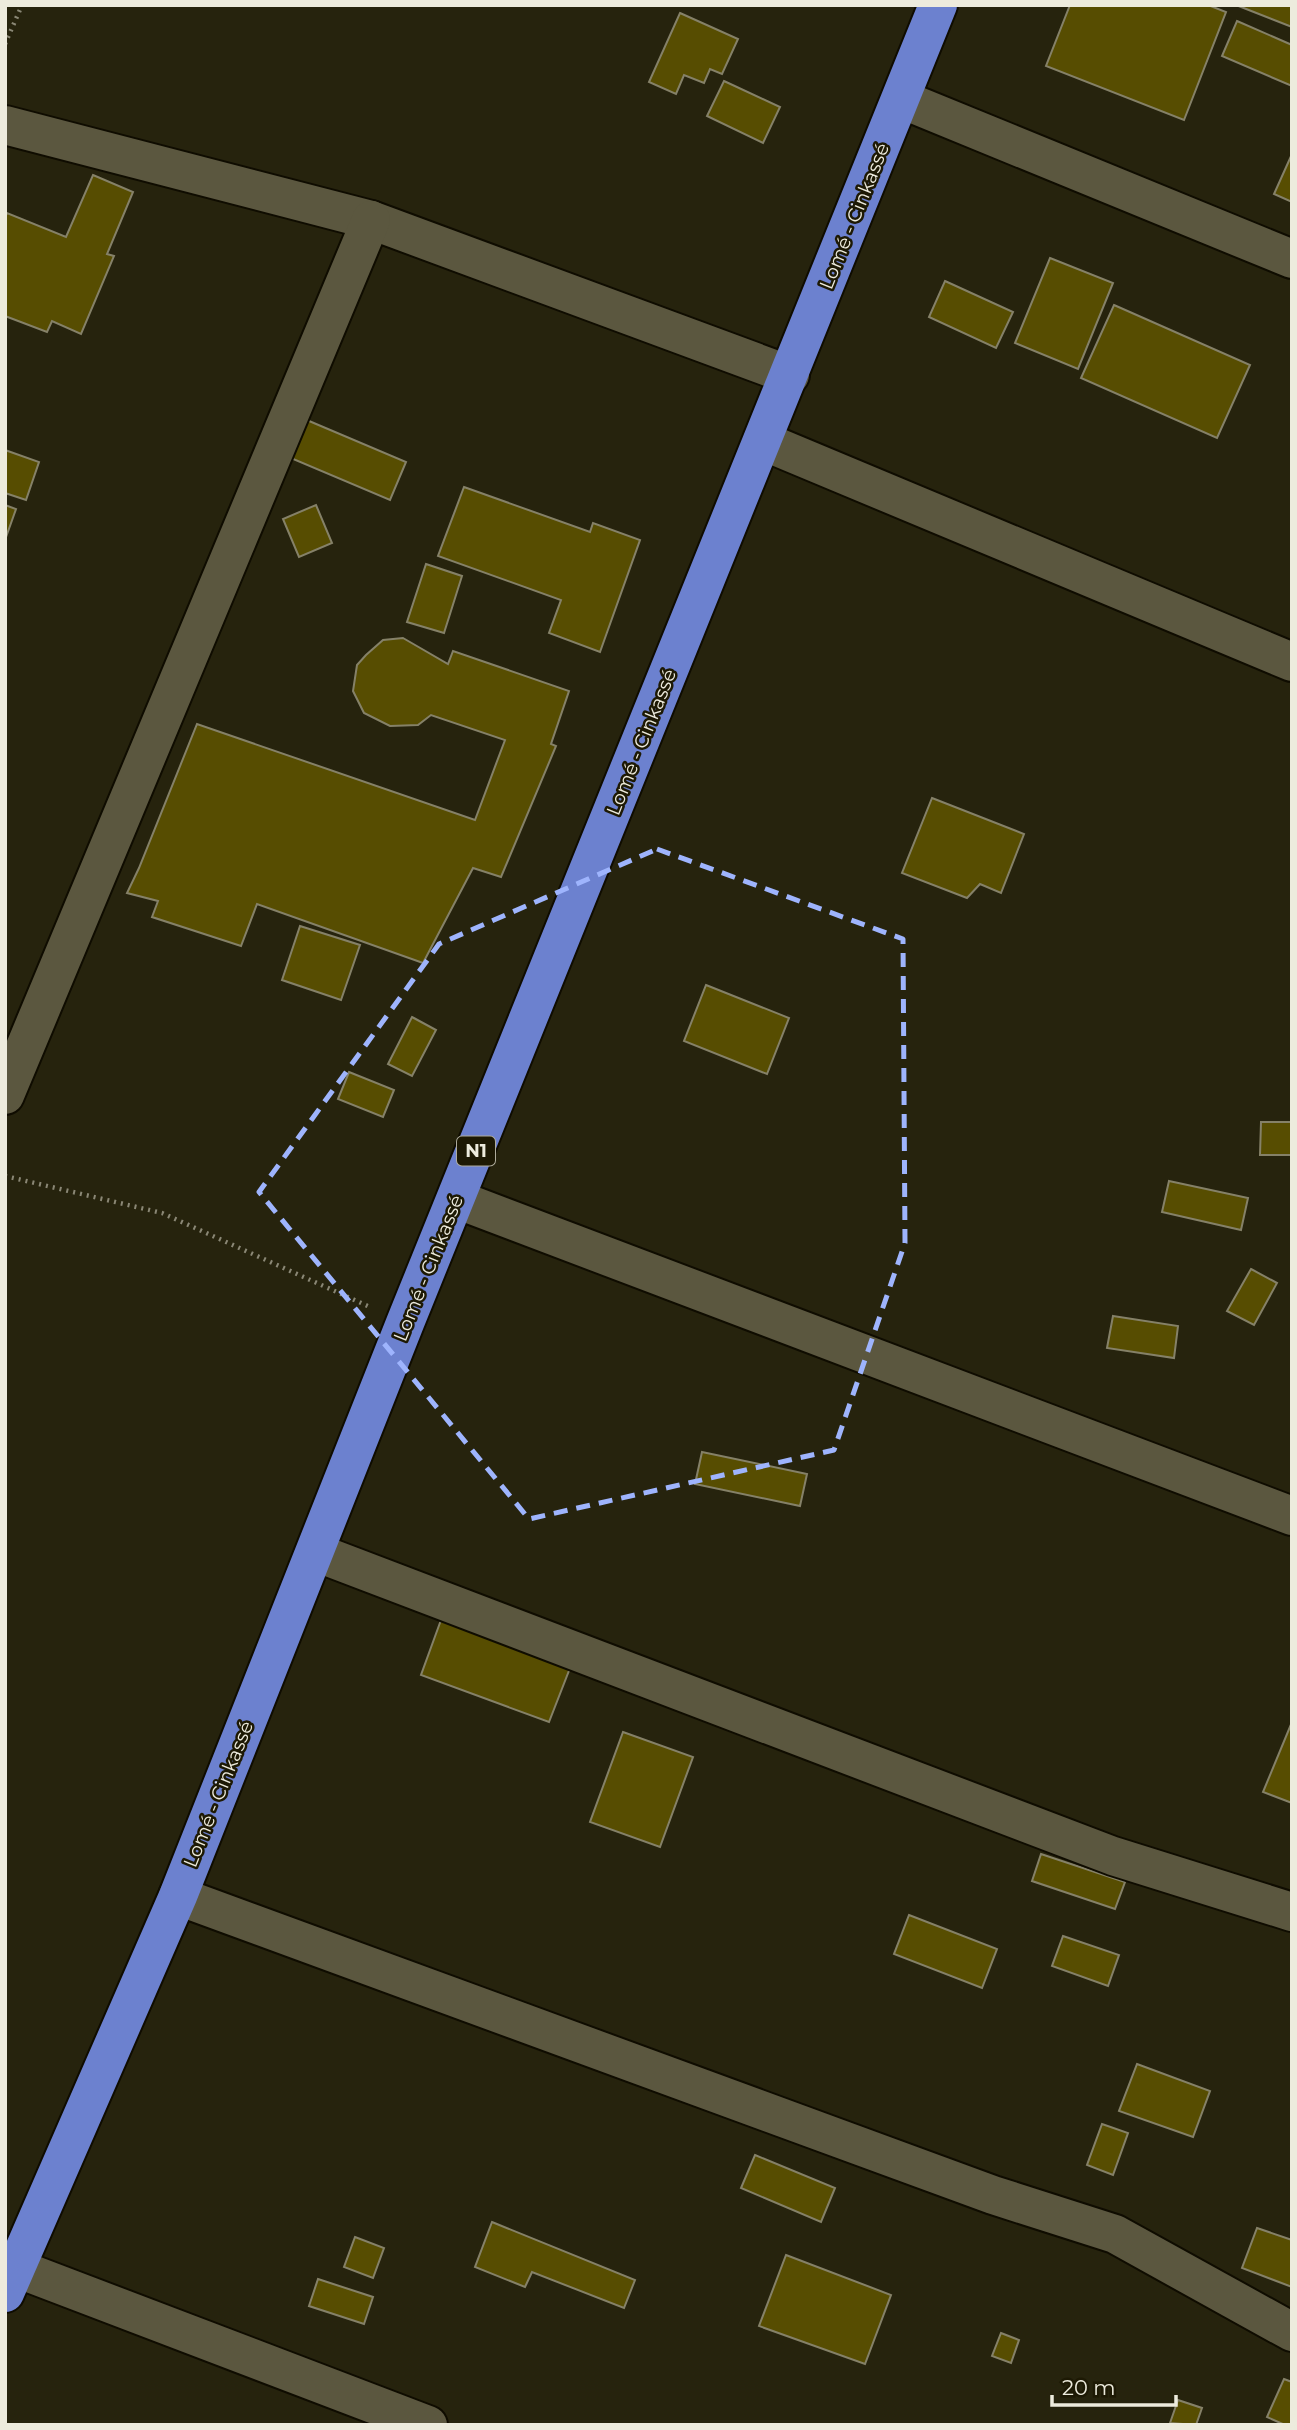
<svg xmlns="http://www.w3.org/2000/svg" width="1297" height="2430" viewBox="0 0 1297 2430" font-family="Montserrat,sans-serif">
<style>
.building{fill:#574d01;stroke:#858168;stroke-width:2}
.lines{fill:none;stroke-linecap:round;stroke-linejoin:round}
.street-casing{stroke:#0f0c00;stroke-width:42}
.highway-casing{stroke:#0f0c00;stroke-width:42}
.path{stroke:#8a8775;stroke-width:4.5;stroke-dasharray:2 5;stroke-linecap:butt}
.street{stroke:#5b573f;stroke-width:38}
.highway{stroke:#6c81cf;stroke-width:38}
.marked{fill:none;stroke:#9eb4fd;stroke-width:5;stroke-dasharray:14 9;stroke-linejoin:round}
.labels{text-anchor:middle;stroke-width:5;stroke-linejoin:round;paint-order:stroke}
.shield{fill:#1d1904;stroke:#afac9c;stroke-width:2}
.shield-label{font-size:18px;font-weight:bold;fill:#edebdd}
.street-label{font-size:19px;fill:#edebdd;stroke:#1d1904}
</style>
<rect width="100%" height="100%" fill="#26230d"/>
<g class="building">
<polygon points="1070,5 1208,5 1226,12 1184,120 1046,66"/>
<polygon points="1236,5 1292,5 1292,27"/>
<polygon points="680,13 738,39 722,74 710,69 704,83 684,75 676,94 649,82"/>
<polygon points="1237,21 1292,45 1292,86 1222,56"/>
<polygon points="724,81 780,107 763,143 707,116"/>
<polygon points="1292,154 1292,202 1274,194"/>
<polygon points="93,175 133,192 107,254 114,256 81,334 52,321 47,332 5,316 5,218 7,213 66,237"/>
<polygon points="1050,258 1113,283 1078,369 1015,343"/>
<polygon points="945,281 1013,312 996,348 929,317"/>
<polygon points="1114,305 1250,365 1217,438 1081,378"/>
<polygon points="302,418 406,462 390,500 286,456"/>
<polygon points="5,450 39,462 26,500 5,493"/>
<polygon points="464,487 590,532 593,523 640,540 600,652 549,633 561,600 438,556"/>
<polygon points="5,505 16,509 5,540"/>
<polygon points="316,505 332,543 299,557 283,519"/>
<polygon points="426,564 462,576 444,633 407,622"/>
<polygon points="403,638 448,664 453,651 569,691 551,744 556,746 501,877 473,868 423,963 257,904 241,946 152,917 158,901 127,893 139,868 197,724 475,820 505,740 431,715 418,725 390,726 364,713 353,691 357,665 366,655 383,640"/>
<polygon points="932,798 1024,834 1001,893 980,884 967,898 902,873"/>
<polygon points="300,926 360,945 341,1000 282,980"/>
<polygon points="706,985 789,1018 767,1074 684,1041"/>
<polygon points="412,1017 436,1030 412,1076 388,1064"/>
<polygon points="349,1072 394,1090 383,1117 338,1099"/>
<polygon points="1261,1122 1292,1122 1292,1155 1260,1155"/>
<polygon points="1169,1181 1248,1198 1241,1230 1162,1212"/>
<polygon points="1251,1269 1277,1283 1254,1325 1227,1311"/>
<polygon points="1113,1316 1178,1326 1174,1358 1107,1348"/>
<polygon points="702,1452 807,1474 800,1506 695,1484"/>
<polygon points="441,1620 570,1668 549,1722 421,1675"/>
<polygon points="1292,1722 1292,1803 1263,1792"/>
<polygon points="623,1732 693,1757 660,1847 590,1822"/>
<polygon points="1041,1854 1125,1882 1115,1909 1032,1881"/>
<polygon points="909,1915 997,1949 982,1988 894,1954"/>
<polygon points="1063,1936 1119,1955 1108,1986 1052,1966"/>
<polygon points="1137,2064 1210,2091 1193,2137 1119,2111"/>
<polygon points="1102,2124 1128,2133 1113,2175 1087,2165"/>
<polygon points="755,2155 835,2188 821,2222 741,2188"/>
<polygon points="492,2222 635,2280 624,2308 532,2272 525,2287 475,2267"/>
<polygon points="1257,2228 1292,2240 1292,2287 1242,2268"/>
<polygon points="355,2237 384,2248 373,2278 344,2267"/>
<polygon points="786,2255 891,2295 865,2364 759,2326"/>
<polygon points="318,2279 373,2297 364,2324 309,2306"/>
<polygon points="1001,2333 1019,2340 1011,2363 992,2356"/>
<polygon points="1284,2379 1292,2382 1292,2425 1285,2425 1267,2417"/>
<polygon points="1178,2400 1202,2408 1196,2425 1170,2423"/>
</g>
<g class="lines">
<g class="street-casing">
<g id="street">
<polyline points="901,99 1292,259"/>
<polyline points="5,125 371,220 790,375"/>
<polyline points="763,441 1292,662"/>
<polyline points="5,1095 371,220"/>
<polyline points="456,1199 1292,1516"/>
<polyline points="315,1552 1113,1856 1292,1912"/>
<polyline points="178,1896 993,2195 1115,2234 1292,2332"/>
<polyline points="16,2268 428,2425"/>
</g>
</g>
<g class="highway-casing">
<polyline id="highway" points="5,2293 178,1896 405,1323 938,5"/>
</g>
<g class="path">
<polyline points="5,44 22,5"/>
<polyline points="5,1176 162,1213 370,1307"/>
</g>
<use href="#street" class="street"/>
<use href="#highway" class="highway"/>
</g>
<path class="marked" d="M657 849 903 939 905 1243 834 1450 529 1519 259 1192 439 944Z"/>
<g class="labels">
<rect class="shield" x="457" y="1136.5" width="38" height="29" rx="5"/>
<g class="shield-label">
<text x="476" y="1157">N1</text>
</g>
<g class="street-label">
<text transform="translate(854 216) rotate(-68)" y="7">Lomé - Cinkassé</text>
<text transform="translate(641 742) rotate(-68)" y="7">Lomé - Cinkassé</text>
<text transform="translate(428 1268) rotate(-68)" y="7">Lomé - Cinkassé</text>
<text transform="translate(218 1794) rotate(-68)" y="7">Lomé - Cinkassé</text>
</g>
</g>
<rect width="1297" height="2430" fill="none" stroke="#edebdd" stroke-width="14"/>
<path d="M1052 2395v10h124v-10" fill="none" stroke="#edebdd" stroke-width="3.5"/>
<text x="1062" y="2395" font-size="21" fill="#edebdd" stroke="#1d1904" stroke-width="5" paint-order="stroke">20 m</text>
</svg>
